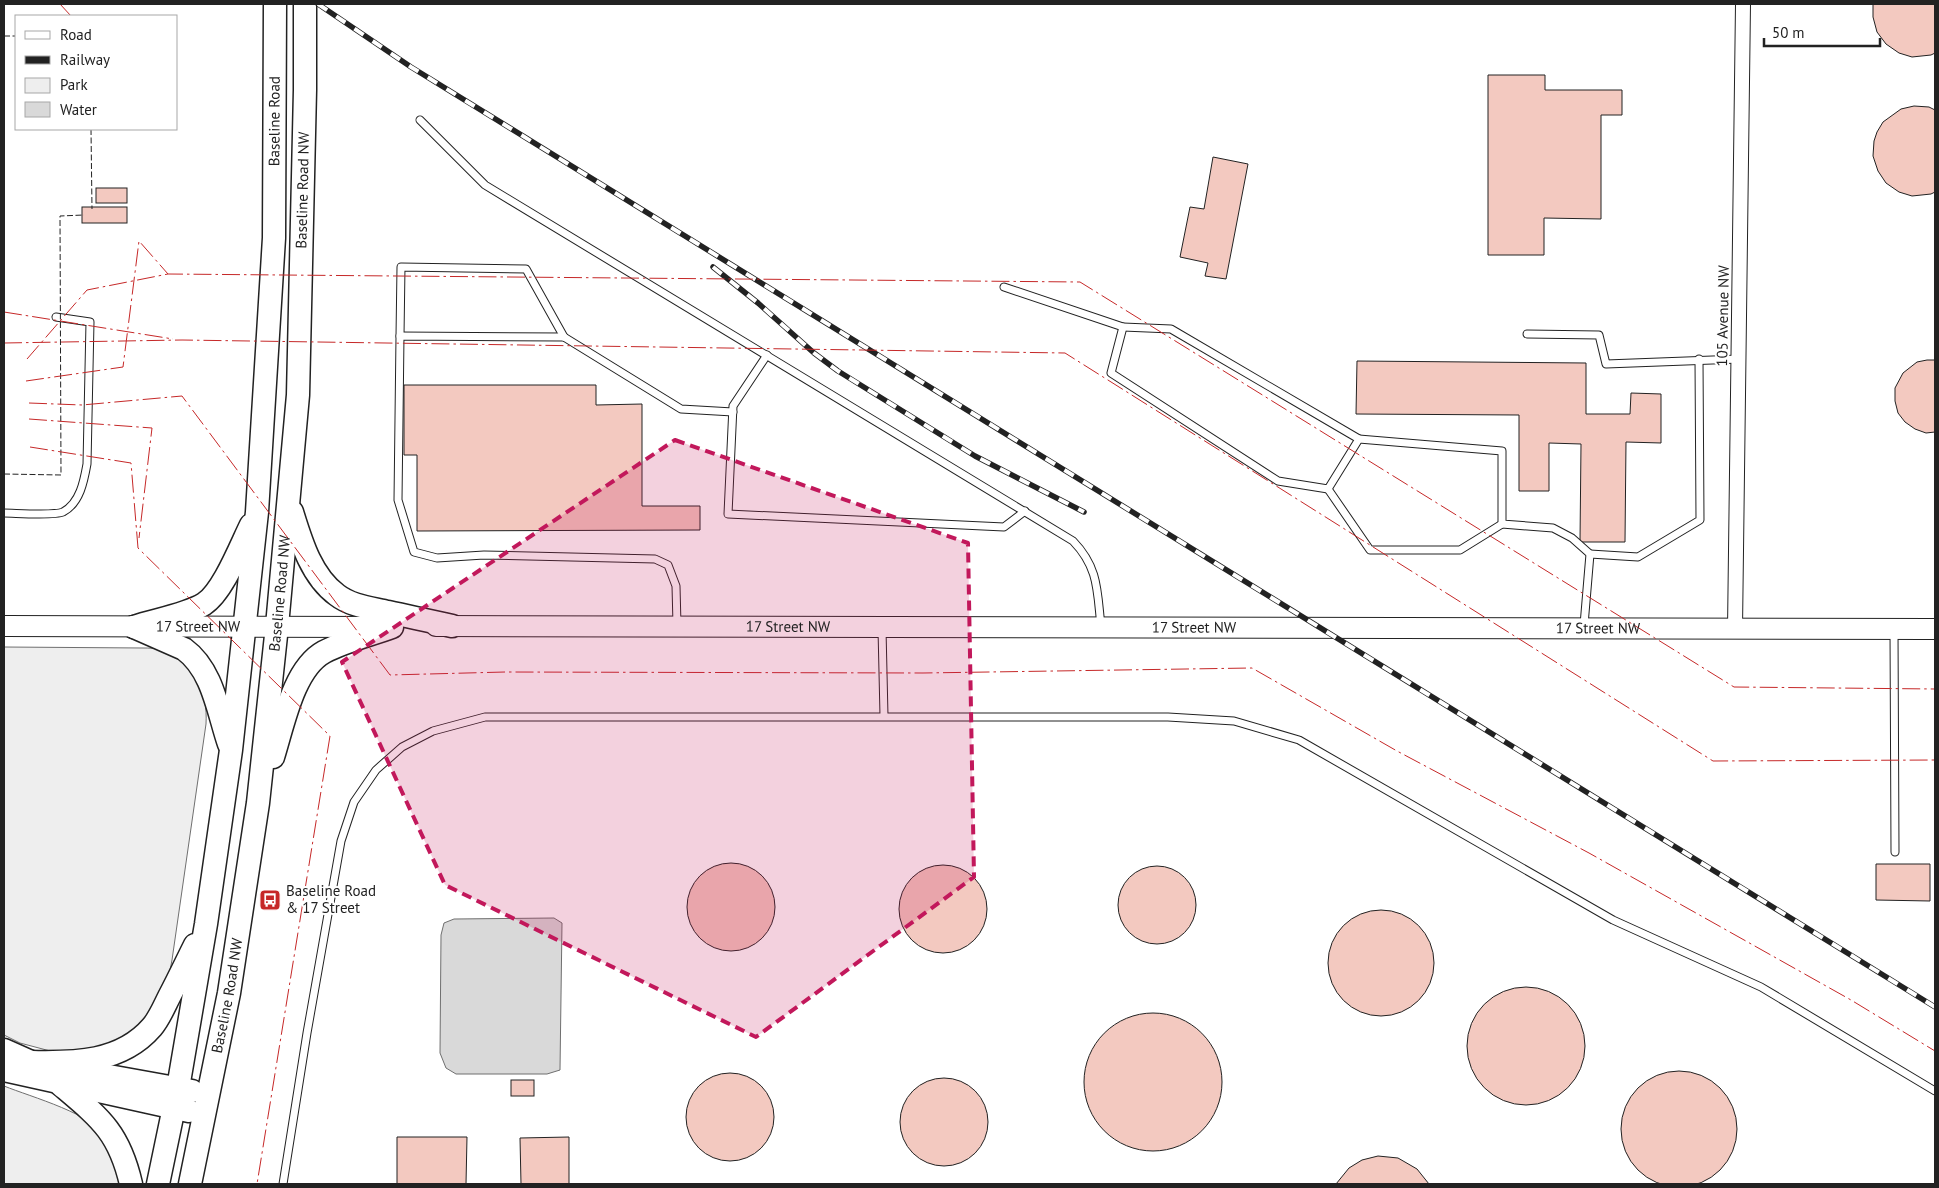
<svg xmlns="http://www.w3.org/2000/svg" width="1939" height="1188" viewBox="0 0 1939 1188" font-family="'PT Sans',sans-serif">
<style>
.green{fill:#eee;stroke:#6f6f6f}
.water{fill:#d9d9d9;stroke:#6f6f6f}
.building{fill:#f3c9c0;stroke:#222}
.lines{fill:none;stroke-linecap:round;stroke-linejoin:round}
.service-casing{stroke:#222;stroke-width:9}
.minor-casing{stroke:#222;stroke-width:16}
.secondary-casing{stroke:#222;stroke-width:22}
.primary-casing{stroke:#222;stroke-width:25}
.service{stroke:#fff;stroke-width:7}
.minor{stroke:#fff;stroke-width:14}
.secondary{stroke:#fff;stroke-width:20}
.primary{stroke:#fff;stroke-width:22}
.rail-casing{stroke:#222;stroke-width:5.5}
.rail{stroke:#fff;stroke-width:4;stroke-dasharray:11;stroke-linecap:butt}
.fence{stroke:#222;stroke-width:1;stroke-dasharray:6 2.5;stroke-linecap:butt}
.power{stroke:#c62828;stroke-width:1;stroke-dasharray:18 4 2.5 4;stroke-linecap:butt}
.marked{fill:#c2185b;fill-opacity:0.2;stroke:#c2185b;stroke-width:4;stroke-dasharray:10 6;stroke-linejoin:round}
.labels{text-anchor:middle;stroke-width:4;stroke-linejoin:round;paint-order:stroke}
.street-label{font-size:15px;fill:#222;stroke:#fff}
.poi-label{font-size:15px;fill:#222;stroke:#fff;text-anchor:start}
</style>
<rect width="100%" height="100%" fill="#fff"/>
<g class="green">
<path d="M4 647 143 648C149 648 157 648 163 650 195 660 208 693 206 724L172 960 167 986 150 1021 111 1049 54 1052 20 1043 4 1035Z"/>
<path d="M4 1086C31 1097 95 1114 109 1140 115 1154 119 1170 124 1184H4Z"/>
</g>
<polygon class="water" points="554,918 562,923 560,1070 547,1074 456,1074 446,1068 440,1053 441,935 444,923 454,919"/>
<g class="building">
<polygon points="1873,4 1935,4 1935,53 1931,55 1912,57 1899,53 1886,44 1877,32 1873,17"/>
<polygon points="1488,75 1545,75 1545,90 1622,90 1622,115 1601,115 1601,219 1544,218 1544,255 1488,255"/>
<polygon points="1914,106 1929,107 1935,110 1935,192 1931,194 1912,196 1899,192 1886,183 1878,171 1873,156 1874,141 1877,132 1883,122 1901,109"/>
<polygon points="1213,157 1248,164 1226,279 1205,276 1208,263 1180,257 1190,207 1204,209"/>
<rect x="96" y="188" width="31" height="15"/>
<rect x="82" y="207" width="45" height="16"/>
<polygon points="1927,360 1935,360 1935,432 1926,433 1915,429 1905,422 1898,413 1895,401 1895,388 1903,373 1917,362"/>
<polygon points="1357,361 1586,363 1586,414 1630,414 1631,393 1661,394 1661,443 1626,442 1625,542 1580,542 1581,444 1549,443 1549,491 1519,491 1519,415 1356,414"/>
<polygon points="404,385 596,385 596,405 642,404 642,506 700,506 700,530 417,531 417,455 404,455"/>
<circle cx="731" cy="907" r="44"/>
<polygon points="1876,864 1930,864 1930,901 1876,900"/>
<circle cx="943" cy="909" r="44"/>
<circle cx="1157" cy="905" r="39"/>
<circle cx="1381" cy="963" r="53"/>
<circle cx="1526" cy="1046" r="59"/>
<circle cx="1153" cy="1082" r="69"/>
<circle cx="1679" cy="1129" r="58"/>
<circle cx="730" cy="1117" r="44"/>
<circle cx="944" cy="1122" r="44"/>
<rect x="511" y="1080" width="23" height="16"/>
<polygon points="397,1137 467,1137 466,1184 397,1184"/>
<polygon points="569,1137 569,1184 521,1184 520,1138"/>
<polygon points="1378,1156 1398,1158 1417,1169 1429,1184 1336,1184 1349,1168 1362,1160"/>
</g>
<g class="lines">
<g class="service-casing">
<g id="service">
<path d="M420 120 485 185 1073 541C1099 568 1097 591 1101 626"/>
<polyline points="1004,287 1123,327 1111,373 1278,481 1328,489 1359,439 1502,451 1502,524 1553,528 1572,538 1590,554 1584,625"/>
<polyline points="1123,327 1171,329 1359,439"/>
<polyline points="1527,334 1599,335 1606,364 1739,359"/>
<polyline points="400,336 401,267 526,269 564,337"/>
<polyline points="767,355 733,406 728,514 1004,527 1025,511"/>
<polyline points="1328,489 1370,550 1460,550 1502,524"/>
<path d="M4 513C15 513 54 516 63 512 80 503 84 481 87 464L90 322 56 317"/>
<polyline points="1590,554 1638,557 1700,520 1699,359"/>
<polyline points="677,625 676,586 668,565 655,559 484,555 437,558 414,552 398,500 400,336 564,337 681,409 733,412"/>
<polyline points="882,629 884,716"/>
<polyline points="1894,630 1895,852"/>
<polyline points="283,1184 307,1033 341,841 354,802 376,770 402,747 433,731 485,717 1168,717 1234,721 1299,740 1613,920 1761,987 1935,1091"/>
</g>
</g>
<g class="minor-casing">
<polyline id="minor" points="1735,629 1743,4"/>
</g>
<g class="secondary-casing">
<g id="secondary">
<path id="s1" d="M4 626 384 627"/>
<path id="s2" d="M436 626 1935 629"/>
</g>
</g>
<g class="primary-casing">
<g id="primary">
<path d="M292 512C301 541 311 576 337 595 351 606 371 608 388 612 410 617 431 621 452 626"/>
<path d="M134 627C155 620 186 615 204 604 223 592 241 545 251 525"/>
<path d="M134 627 184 649C213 670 218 712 229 744"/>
<path d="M273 757C283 726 293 669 324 652 345 641 370 635 392 627"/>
<polyline points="4,1050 31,1062 192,1091"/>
<path d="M31 1062C74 1063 121 1063 152 1027 159 1019 164 1007 169 997 178 980 186 963 195 945"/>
<polyline points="4,1070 189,1111"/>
<path d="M61 1085C100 1118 119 1132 131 1184"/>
<path id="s3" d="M158 1184 178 1088 206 924 231 750 257 512 274 238 275 4"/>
<path id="s4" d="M190 1184 229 993 258 803 277 626 298 395 305 90V4"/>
</g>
</g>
<use href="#service" class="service"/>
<use href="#minor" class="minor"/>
<use href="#secondary" class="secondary"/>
<use href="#primary" class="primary"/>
<g class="rail-casing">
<g id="rail">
<polyline points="318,4 411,67 1935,1007"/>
<polyline points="713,267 758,303 814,353 838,371 975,456 1084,512"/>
</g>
</g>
<use href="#rail" class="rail"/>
<g class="fence">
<polyline points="4,36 16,36"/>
<polyline points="91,129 92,209"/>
<polyline points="4,474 61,475 60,216 84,215"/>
</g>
<g class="power">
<polyline points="60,4 71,16"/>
<polyline points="4,312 173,339"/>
<polyline points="4,343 182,340 1065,353 1713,761 1935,760"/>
<polyline points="27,359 87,290 168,274 1080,282 1734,687 1935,689"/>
<polyline points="26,381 123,367 139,241 168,274"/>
<polyline points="29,403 82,405 182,396 390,675 505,672 923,673 1252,668 1397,751 1589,853 1851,1000 1935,1051"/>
<polyline points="29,419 152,428 139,538"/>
<polyline points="30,447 131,463 138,548 330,736 257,1184"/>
</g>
</g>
<path class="marked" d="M675 440 968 543 974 877 756 1037 445 885 342 662Z"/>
<defs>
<g id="bus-square" transform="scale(1.125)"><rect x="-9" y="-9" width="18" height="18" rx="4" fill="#c62828" stroke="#fff"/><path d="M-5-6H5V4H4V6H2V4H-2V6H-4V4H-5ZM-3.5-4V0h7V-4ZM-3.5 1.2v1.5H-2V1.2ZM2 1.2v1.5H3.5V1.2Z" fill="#fff"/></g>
</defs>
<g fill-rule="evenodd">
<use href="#bus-square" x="270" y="900"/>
</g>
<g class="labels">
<g class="street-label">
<text dy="5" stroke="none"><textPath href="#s3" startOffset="1071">Baseline Road</textPath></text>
<text dy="5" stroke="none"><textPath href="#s4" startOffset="1002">Baseline Road NW</textPath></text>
<text transform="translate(1723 316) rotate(-89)" y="5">105 Avenue NW</text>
<text dy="5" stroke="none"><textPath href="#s4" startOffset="598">Baseline Road NW</textPath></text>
<text dy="5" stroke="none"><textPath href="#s1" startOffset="194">17 Street NW</textPath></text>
<text dy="5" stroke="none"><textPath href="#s2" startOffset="352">17 Street NW</textPath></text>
<text dy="5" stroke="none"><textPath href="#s2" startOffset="758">17 Street NW</textPath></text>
<text dy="5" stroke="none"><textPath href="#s2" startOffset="1162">17 Street NW</textPath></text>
<text dy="5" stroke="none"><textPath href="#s4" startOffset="192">Baseline Road NW</textPath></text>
</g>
<g class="poi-label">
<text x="286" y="896">Baseline Road<tspan x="286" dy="17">&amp; 17 Street</tspan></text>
</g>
</g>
<rect width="1939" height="1188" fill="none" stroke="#222222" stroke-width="10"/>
<rect x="15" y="15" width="162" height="115" fill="#ffffff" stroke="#a7a7a7"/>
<rect x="25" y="31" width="25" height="8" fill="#ffffff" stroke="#a7a7a7"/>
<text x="60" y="40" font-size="15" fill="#222222">Road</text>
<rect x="25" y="56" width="25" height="8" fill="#222222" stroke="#a7a7a7"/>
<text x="60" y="65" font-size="15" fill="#222222">Railway</text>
<rect x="25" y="78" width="25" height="15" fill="#eeeeee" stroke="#a7a7a7"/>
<text x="60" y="90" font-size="15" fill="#222222">Park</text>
<rect x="25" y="102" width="25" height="15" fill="#d9d9d9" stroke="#a7a7a7"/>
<text x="60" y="115" font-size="15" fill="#222222">Water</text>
<path d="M1764 38v8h116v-8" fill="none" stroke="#222222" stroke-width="2.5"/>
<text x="1772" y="38" font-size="15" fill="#222222" stroke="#ffffff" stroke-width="4" paint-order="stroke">50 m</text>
</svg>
